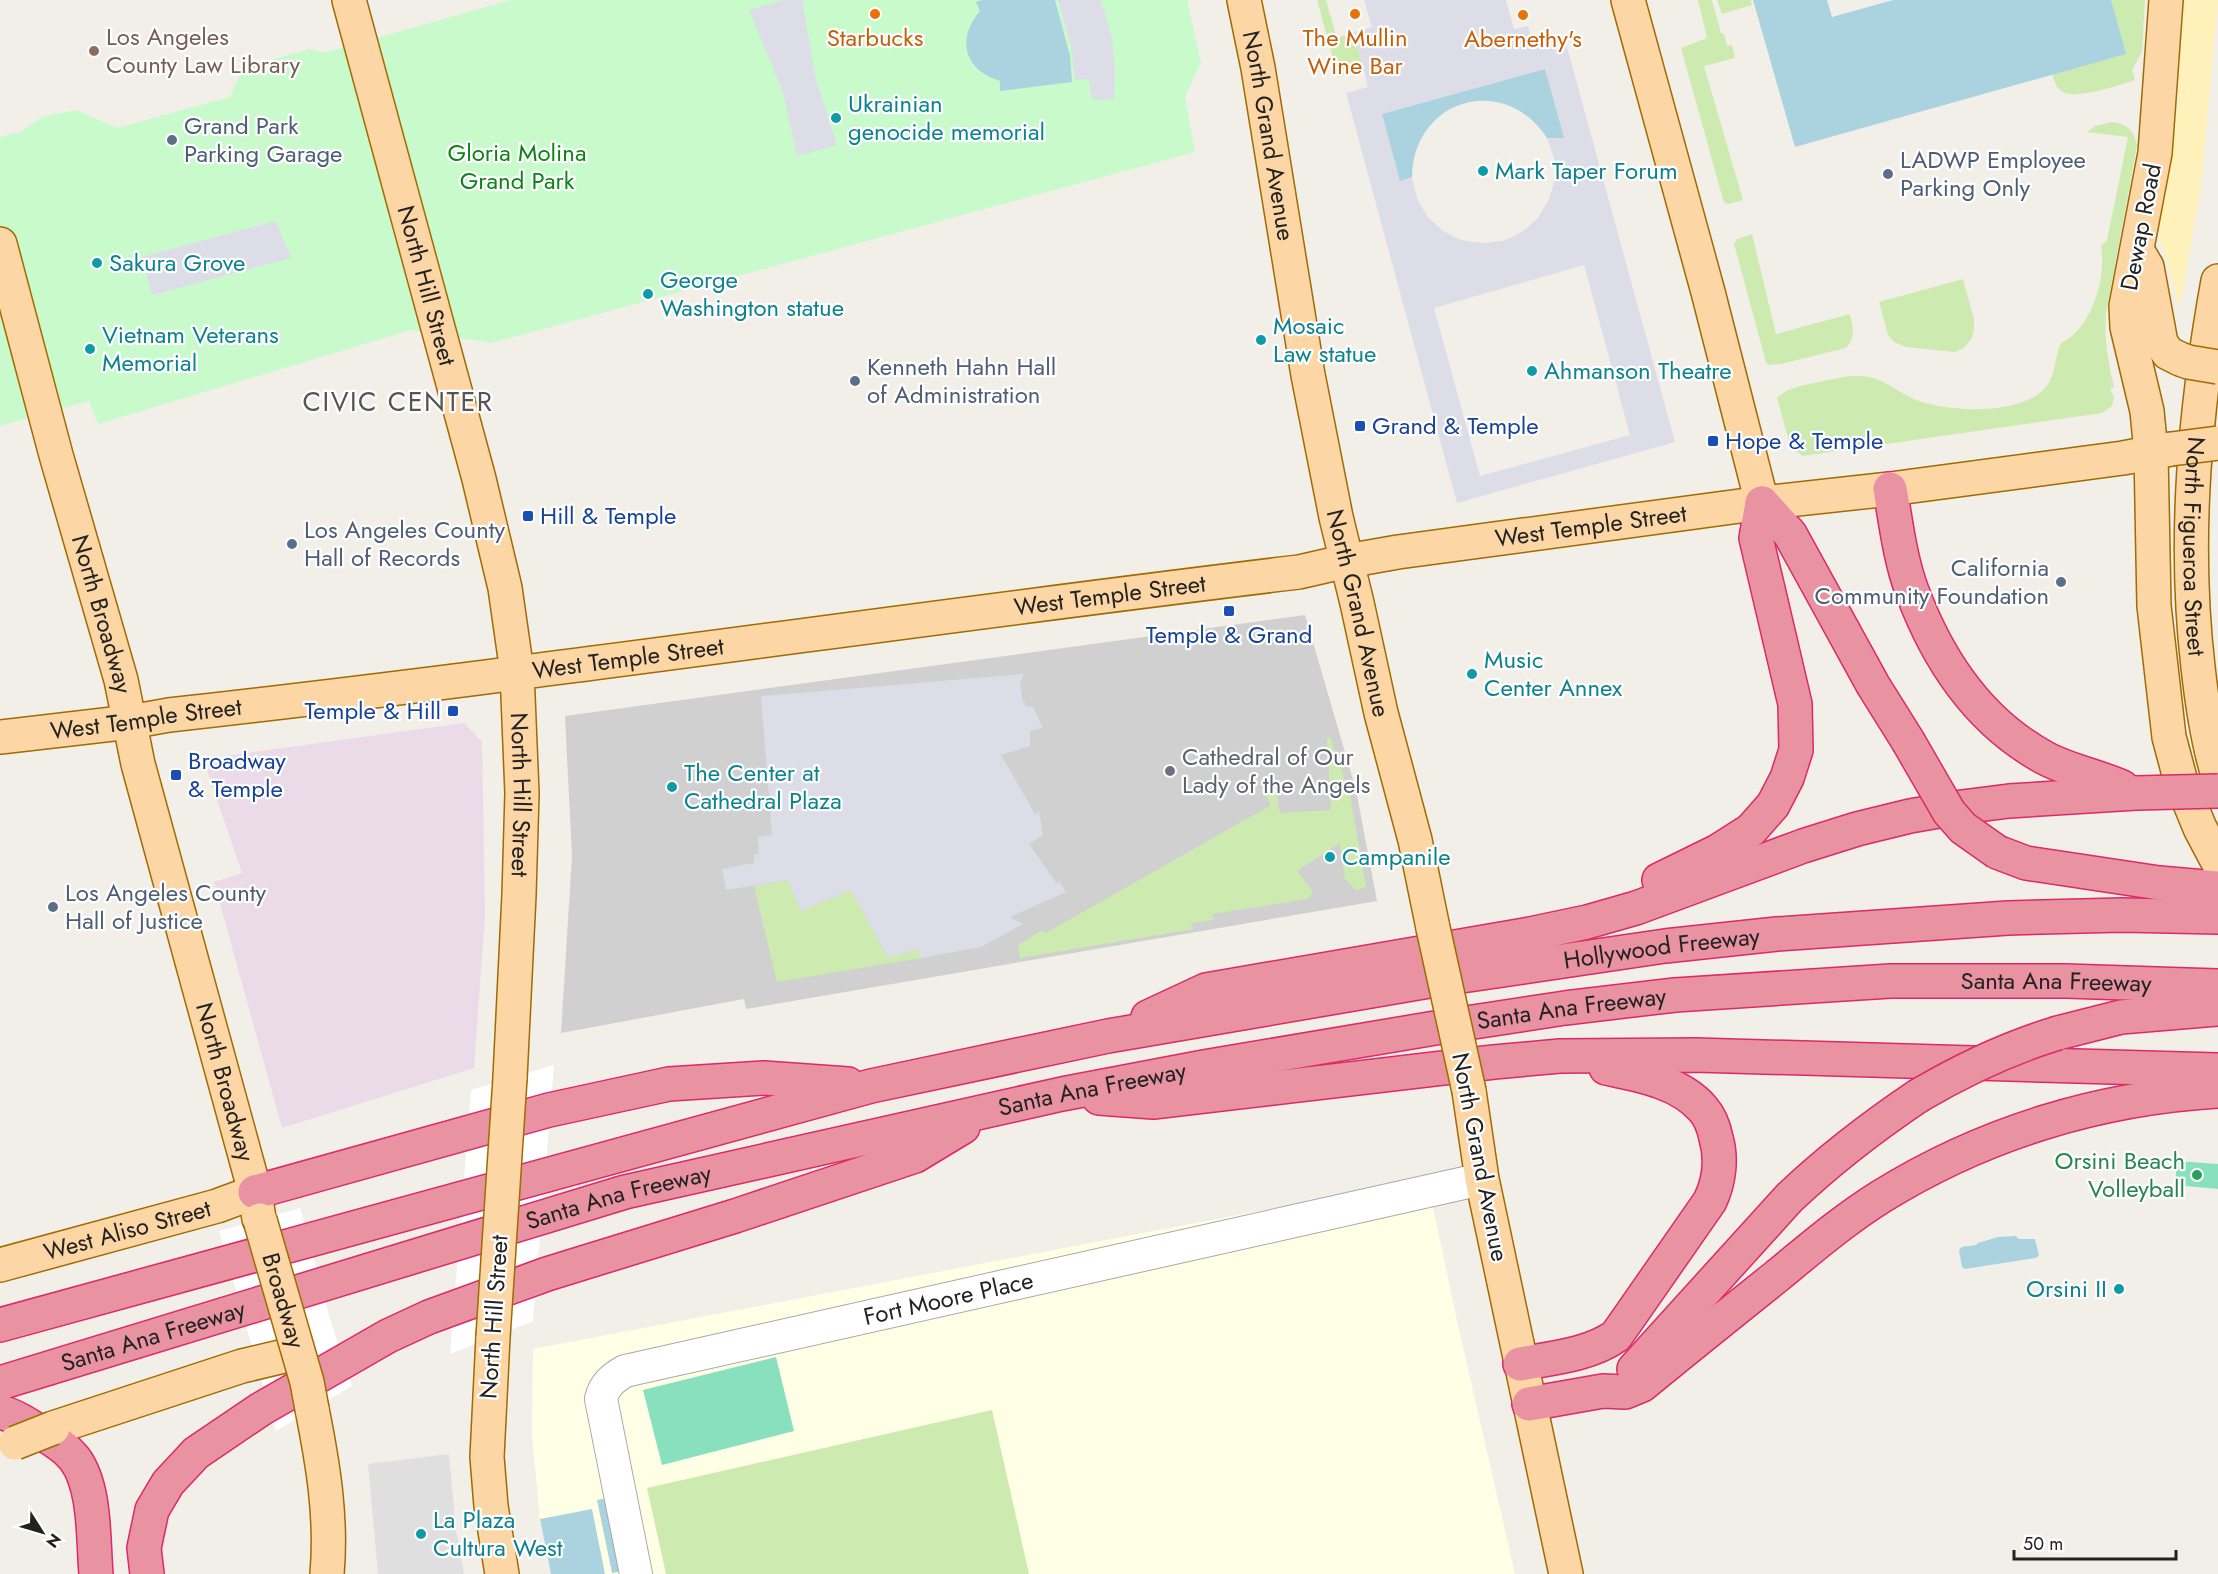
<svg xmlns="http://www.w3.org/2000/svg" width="2218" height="1574" viewBox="0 0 2218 1574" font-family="Jost,sans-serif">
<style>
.residential{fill:#e0dfdf}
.industrial{fill:#ebdbe8}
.education{fill:#ffffe5}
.religious{fill:#d0d0d0}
.grass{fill:#cdebb0}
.sand{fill:#fff1ba}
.park{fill:#c8facc}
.pitch{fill:#88e0be}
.plaza{fill:#dddde8;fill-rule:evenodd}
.water{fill:#aad3df}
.pier{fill:#fff}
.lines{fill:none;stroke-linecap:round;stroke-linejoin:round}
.minor-casing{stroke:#a9a9a9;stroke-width:34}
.major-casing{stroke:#a06b00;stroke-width:36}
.highway-casing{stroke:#dc2a67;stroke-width:36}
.minor{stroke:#fff;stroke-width:32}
.major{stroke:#fcd6a4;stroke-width:33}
.highway{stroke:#e892a2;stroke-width:33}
.major-bridge-casing{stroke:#a06b00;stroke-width:36;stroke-linecap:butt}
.highway-bridge-casing{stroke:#dc2a67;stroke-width:36;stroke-linecap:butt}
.major-bridge{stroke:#fcd6a4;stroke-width:33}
.highway-bridge{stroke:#e892a2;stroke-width:33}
.food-dot{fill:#e8710a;stroke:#fff;stroke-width:2}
.education-dot{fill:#8d6e63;stroke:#fff;stroke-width:2}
.culture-dot{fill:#0f9aa8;stroke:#fff;stroke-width:2}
.service-dot{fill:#5c6f8a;stroke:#fff;stroke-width:2}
.transit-dot{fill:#1a4fb4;stroke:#fff;stroke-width:2}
.worship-dot{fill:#6b7280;stroke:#fff;stroke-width:2}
.leisure-dot{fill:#2e9e5b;stroke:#fff;stroke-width:2}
.labels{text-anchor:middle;stroke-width:4.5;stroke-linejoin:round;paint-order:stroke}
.education-label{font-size:24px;fill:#785e54;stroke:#fff;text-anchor:start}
.food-label{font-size:24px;fill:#c56008;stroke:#fff}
.culture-label{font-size:24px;fill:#0d838f;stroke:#fff;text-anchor:start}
.service-label{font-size:24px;fill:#4e5e75;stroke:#fff;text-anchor:start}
.street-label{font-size:24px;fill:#222;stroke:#fff}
.park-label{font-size:24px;fill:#0c8416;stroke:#fff}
.transit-label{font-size:24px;fill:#164399;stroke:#fff;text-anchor:start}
.worship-label{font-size:24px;fill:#5b616d;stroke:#fff;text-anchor:start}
.leisure-label{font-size:24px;fill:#27864d;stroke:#fff;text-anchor:end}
.quarter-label{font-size:27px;letter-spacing:1.5px;fill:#555;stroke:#fff}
</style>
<rect width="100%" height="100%" fill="#f2efe9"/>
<polygon class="residential" points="449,1454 456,1530 464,1574 378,1574 368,1464"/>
<polygon class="industrial" points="464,723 482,742 485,915 474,1068 282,1128 214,882 242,873 207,770 225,756"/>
<polygon class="education" points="1427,1179 1458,1325 1515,1574 551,1574 540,1519 532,1437 533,1349"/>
<polygon class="religious" points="1305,615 1356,790 1377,901 746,1009 744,999 561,1033 572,856 565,716"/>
<g class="grass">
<polygon points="1317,0 1326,0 1337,38 1354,32 1364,70 1338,77"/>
<polygon points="1698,0 1712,0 1721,33 1724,34 1727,46 1732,45 1735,58 1704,66 1743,200 1729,204 1724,203 1681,48 1707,38"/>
<polygon points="1717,0 1751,0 1752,5 1722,14"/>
<path d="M2111 0H2145L2142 52 2132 70 2135 80C2120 85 2073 101 2061 91 2056 87 2054 80 2052 74L2125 54Z"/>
<path d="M2112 122C2127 123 2135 132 2137 146L2106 313C2104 339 2108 361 2114 387L2110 389 2114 397 2112 406 2102 413 1803 456 1791 448 1777 398C1786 388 1801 386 1814 383 1832 380 1851 373 1869 377 1888 381 1901 395 1919 401 1950 412 2018 415 2043 390 2056 379 2054 358 2061 343 2091 330 2107 277 2101 246L2107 240 2128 137 2087 132 2095 126Z"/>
<path d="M1752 234 1776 334 1850 314C1853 328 1856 337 1846 348L1781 364 1769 365 1766 362 1734 244 1737 239Z"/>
<polygon points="1963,279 1974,319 1974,329 1972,338 1964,348 1955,352 1906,347 1894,342 1888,335 1879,302"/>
<polygon points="1330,737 1350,795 1366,887 1356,890 1345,879 1340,843 1297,871 1313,891 1308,899 1212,914 1214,920 1191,923 1194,929 1020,958 1018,945 1041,931 1046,933 1271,805 1265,793 1275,787 1280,813 1331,810 1327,739"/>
<polygon points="788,880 801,911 851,890 888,958 919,949 921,958 777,982 754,886"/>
<polygon points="992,1410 1029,1574 666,1574 647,1488"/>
</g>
<polygon class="sand" points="2184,0 2218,0 2201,186 2180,308 2158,230 2172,151 2177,106"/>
<polygon class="park" points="511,0 1187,0 1201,62 1185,97 1195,152 491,343 411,330 98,424 89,401 0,426 0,137 20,132 42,117 76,110 117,128 230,97 238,78 254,65 309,49 323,53"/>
<g class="pitch">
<polygon points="2177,1161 2218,1164 2218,1189 2175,1185"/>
<polygon points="776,1357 794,1431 662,1465 643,1390"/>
</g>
<g class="plaza">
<polygon points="783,0 802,0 816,80 837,145 797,156 783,92 749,10"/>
<polygon points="1058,0 1101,0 1112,39 1115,71 1114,99 1092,100 1089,79 1075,80 1071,46"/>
<path d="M1364 0H1506L1514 29 1528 26 1533 43 1564 36 1675 442 1457 503 1346 93 1368 87 1354 32 1372 27ZM1545 69 1563 138H1547L1554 158 1555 179 1549 199 1538 218 1522 232 1503 241 1482 243 1461 240 1443 231 1427 216 1417 198 1412 177 1400 180 1382 114ZM1584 265 1630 435 1480 476 1434 308Z"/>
<polygon points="276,221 291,258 152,295 142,257"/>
<polygon points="1024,674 1020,683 1023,702 1025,702 1026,706 1033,707 1043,728 1030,731 1030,746 1001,755 1035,814 1039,811 1043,835 1029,844 1057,884 1060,882 1066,892 1010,917 1023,924 981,947 921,958 919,949 888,958 851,890 801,911 788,880 726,890 722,869 754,863 754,855 759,854 758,837 772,835 761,696"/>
</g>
<g class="water">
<path d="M982 0H1055L1070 56 1072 82 1000 91V81C964 70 956 39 980 11L976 2Z"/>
<polygon points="1753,0 1827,0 1832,17 1893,0 2111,0 2126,54 1795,147"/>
<path d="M1545 69 1564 138H1547C1504 72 1413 99 1412 177L1400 181 1382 114Z"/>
<polygon points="2016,1236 2019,1239 2035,1239 2039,1255 2036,1258 1965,1269 1962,1267 1959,1250 1962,1247 1976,1245 1978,1243 1998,1237"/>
<polygon points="607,1498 612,1537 623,1571 612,1573 597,1500"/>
<polygon points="592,1509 605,1574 551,1574 540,1519"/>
</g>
<g class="pier">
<polygon points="554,1065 533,1321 450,1354 471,1090"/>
<polygon points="300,1208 330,1319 352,1386 276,1431 219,1231"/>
</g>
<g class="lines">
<g class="minor-casing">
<g id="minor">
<path id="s1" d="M636 1574 601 1399C604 1385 613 1378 625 1371L1482 1179"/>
</g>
</g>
<g class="major-casing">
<g id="major">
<path id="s2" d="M349 0 479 479 505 588 517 672 522 793 519 895 510 1078"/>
<path id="s3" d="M1244 0 1258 68 1308 375 1336 517 1357 603 1381 713 1415 840 1433 928"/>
<polyline points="1628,0 1708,292 1762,503"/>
<polyline points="2166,0 2155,153 2126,306 2127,327 2147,411 2151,452 2154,606 2169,737 2181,782 2200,828 2218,862"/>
<path id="s4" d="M0 244 56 455 121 680 138 764 255 1192 259 1219"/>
<polyline points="2137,250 2147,267 2161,343 2168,353 2180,359"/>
<path id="s5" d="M2218 281C2195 408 2183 538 2198 667 2202 703 2207 740 2218 775"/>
<path id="s6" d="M0 737 130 722 169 715C546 673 922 617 1299 572L1347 561 1398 552 1762 503 1890 489 2123 458 2171 449"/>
<polyline points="1469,1091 1482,1179 1566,1574"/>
<path id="s7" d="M0 1265 217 1206 255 1192"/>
<polyline points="493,1337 487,1457 491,1506 502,1574"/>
<path d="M312 1409C323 1464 332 1518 327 1574"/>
<polyline points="53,1428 242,1366 297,1353"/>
</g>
</g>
<g class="highway-casing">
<g id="highway">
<path d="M1890 489C1896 523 1900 559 1912 591 1938 661 1979 722 2045 758 2070 771 2097 776 2122 787"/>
<polyline points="1762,503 1790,534 1873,685 1908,741"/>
<polyline points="1997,852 2026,863 2159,883 2218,888"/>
<polyline points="1659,880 1718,851 1751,830 1773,805 1787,778 1796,750 1795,704 1756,538 1762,503"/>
<polyline points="1148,1017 1206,990 1530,934 1587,922 1636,908 1803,846 1857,829 1910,816 1962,807 2009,801 2136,793"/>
<polyline points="2058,1033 2121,1017 2218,1009"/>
<polyline points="1099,1098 1153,1102 1494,1062 1560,1056 1696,1055 2218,1070"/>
<polyline points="255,1192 549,1110 669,1084 764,1078 848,1084"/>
<path id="s8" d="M0 1325 871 1086 1108 1036 1441 979 1665 946 1777 934 2008 918 2122 915 2218 917"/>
<path d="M1520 1364C1552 1358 1589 1355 1616 1336L1710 1201C1719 1182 1722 1159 1716 1138 1714 1128 1710 1117 1703 1109 1680 1082 1639 1075 1606 1068"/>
<path d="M1634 1369 1789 1198C1829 1160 1872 1127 1918 1096"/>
<path id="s9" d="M0 1383 625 1192 1062 1094 1204 1067 1447 1026 1565 1008 1675 995 1890 981H2066L2218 986"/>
<path d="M1529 1404 1603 1391 1625 1392 1642 1385C1687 1348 1732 1312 1777 1276 1811 1248 1845 1219 1882 1196 1984 1133 2099 1098 2218 1091"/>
<path d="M0 1412C14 1415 29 1425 41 1433 52 1439 66 1448 74 1458 96 1486 93 1540 96 1574"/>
<polyline points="147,1574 144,1548 152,1510 168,1483 196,1453 261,1409 388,1336 429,1317 547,1274 735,1216 915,1156 963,1127"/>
</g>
</g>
<use href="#minor" class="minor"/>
<use href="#major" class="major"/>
<use href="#highway" class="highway"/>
<g class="major-bridge-casing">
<g id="major-bridge">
<polyline points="2180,359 2188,362 2218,367"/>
<polyline points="2171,449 2218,443"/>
<polyline points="1433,928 1469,1091"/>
<path id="s10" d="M260 1220 307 1382 312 1409"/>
<polyline points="493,1337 510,1078"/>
<polyline points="15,1443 53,1428"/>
</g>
</g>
<g class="highway-bridge-casing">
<g id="highway-bridge">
<polyline points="1908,741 1949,812 1963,828 1997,852"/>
<polyline points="2136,793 2218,791"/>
<path d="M1918 1096C1962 1070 2008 1048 2058 1033"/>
</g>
</g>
<use href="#major-bridge" class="major-bridge"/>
<use href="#highway-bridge" class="highway-bridge"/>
</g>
<g class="food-dot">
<circle cx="875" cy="14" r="6"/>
<circle cx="1355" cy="14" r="6"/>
<circle cx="1523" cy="15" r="6"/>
</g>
<circle class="education-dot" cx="94" cy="51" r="6"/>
<g class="culture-dot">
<circle cx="836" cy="118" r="6"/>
<circle cx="1483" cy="171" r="6"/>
<circle cx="97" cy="263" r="6"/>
<circle cx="648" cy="294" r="6"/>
<circle cx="1261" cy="340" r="6"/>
<circle cx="90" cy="349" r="6"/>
<circle cx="1532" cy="371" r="6"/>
<circle cx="1472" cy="674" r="6"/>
<circle cx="672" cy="787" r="6"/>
<circle cx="1330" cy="857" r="6"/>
<circle cx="2119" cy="1289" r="6"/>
<circle cx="421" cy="1534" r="6"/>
</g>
<g class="service-dot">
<circle cx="172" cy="140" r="6"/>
<circle cx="1888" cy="174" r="6"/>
<circle cx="855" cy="381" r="6"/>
<circle cx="292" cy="544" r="6"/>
<circle cx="2061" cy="582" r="6"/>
<circle cx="53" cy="907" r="6"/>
</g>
<g class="transit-dot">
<rect x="1354" y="420" width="12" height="12" rx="3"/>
<rect x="1707" y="435" width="12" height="12" rx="3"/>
<rect x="522" y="510" width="12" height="12" rx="3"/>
<rect x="1223" y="605" width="12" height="12" rx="3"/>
<rect x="447" y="705" width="12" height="12" rx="3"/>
<rect x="170" y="769" width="12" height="12" rx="3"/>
</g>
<circle class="worship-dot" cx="1170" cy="771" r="6"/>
<circle class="leisure-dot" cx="2197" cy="1175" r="6"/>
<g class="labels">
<g class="education-label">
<text x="106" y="45">Los Angeles<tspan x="106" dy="28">County Law Library</tspan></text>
</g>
<g class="food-label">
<text x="875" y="46">Starbucks</text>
<text x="1355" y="46">The Mullin<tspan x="1355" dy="28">Wine Bar</tspan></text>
<text x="1523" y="47">Abernethy's</text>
</g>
<g class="culture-label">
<text x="848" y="112">Ukrainian<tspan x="848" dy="28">genocide memorial</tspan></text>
<text x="1495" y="179">Mark Taper Forum</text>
<text x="109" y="271">Sakura Grove</text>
<text x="660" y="288">George<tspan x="660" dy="28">Washington statue</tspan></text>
<text x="1273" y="334">Mosaic<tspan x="1273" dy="28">Law statue</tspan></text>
<text x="102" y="343">Vietnam Veterans<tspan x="102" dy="28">Memorial</tspan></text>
<text x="1544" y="379">Ahmanson Theatre</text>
<text x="1484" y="668">Music<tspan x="1484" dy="28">Center Annex</tspan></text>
<text x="684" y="781">The Center at<tspan x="684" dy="28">Cathedral Plaza</tspan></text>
<text x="1342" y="865">Campanile</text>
<text x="2107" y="1297" text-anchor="end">Orsini II</text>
<text x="433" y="1528">La Plaza<tspan x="433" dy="28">Cultura West</tspan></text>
</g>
<g class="service-label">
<text x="184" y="134">Grand Park<tspan x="184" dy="28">Parking Garage</tspan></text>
<text x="1900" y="168">LADWP Employee<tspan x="1900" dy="28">Parking Only</tspan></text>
<text x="867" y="375">Kenneth Hahn Hall<tspan x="867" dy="28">of Administration</tspan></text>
<text x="304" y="538">Los Angeles County<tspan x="304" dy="28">Hall of Records</tspan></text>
<text x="2049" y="576" text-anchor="end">California<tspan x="2049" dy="28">Community Foundation</tspan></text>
<text x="65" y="901">Los Angeles County<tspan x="65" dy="28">Hall of Justice</tspan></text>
</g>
<g class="street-label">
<text dy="8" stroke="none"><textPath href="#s3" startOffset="138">North Grand Avenue</textPath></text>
<text transform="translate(2141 227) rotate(-79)" y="8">Dewap Road</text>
<text dy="8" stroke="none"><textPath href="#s2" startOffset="296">North Hill Street</textPath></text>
<text dy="8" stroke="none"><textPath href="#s6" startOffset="1605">West Temple Street</textPath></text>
<text dy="8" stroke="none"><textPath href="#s5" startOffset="267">North Figueroa Street</textPath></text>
<text dy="8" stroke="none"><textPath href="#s6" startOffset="1119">West Temple Street</textPath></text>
<text dy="8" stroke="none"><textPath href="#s3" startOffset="624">North Grand Avenue</textPath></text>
<text dy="8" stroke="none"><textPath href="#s4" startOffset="384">North Broadway</textPath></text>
<text dy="8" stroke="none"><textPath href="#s6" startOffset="633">West Temple Street</textPath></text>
<text dy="8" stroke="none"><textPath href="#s6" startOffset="147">West Temple Street</textPath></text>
<text dy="8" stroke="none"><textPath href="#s2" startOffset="816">North Hill Street</textPath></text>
<text dy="8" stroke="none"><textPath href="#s8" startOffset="1706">Hollywood Freeway</textPath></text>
<text dy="8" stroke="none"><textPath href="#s9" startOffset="2104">Santa Ana Freeway</textPath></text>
<text dy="8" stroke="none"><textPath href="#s9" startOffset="1618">Santa Ana Freeway</textPath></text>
<text dy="8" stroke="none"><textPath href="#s4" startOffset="868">North Broadway</textPath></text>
<text dy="8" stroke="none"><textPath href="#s9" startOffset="1132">Santa Ana Freeway</textPath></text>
<text transform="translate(1480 1157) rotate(79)" y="8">North Grand Avenue</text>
<text dy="8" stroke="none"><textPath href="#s9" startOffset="646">Santa Ana Freeway</textPath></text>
<text dy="8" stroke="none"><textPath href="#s7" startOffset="132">West Aliso Street</textPath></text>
<text dy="8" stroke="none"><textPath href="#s1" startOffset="548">Fort Moore Place</textPath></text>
<text dy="8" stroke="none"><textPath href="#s10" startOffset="84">Broadway</textPath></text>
<text transform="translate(494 1317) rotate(-86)" y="8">North Hill Street</text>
<text dy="8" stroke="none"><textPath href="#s9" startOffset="160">Santa Ana Freeway</textPath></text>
</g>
<g class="park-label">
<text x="517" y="161">Gloria Molina<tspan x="517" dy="28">Grand Park</tspan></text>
</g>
<g class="transit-label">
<text x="1372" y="434">Grand &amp; Temple</text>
<text x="1725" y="449">Hope &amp; Temple</text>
<text x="540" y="524">Hill &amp; Temple</text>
<text x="1229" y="643" text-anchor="middle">Temple &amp; Grand</text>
<text x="441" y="719" text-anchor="end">Temple &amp; Hill</text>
<text x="188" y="769">Broadway<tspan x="188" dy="28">&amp; Temple</tspan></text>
</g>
<g class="worship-label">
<text x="1182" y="765">Cathedral of Our<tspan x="1182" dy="28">Lady of the Angels</tspan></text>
</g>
<g class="leisure-label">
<text x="2185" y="1169">Orsini Beach<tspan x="2185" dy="28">Volleyball</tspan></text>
</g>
<g class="quarter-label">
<text x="398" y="411">CIVIC CENTER</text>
</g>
</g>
<g transform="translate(42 1532) rotate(127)" stroke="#ffffff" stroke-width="4.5" paint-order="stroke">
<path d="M0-4.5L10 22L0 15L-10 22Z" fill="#222222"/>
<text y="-9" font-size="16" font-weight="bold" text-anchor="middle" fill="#222222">N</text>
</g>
<path d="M2014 1550v9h162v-9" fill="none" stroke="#222222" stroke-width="3"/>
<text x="2023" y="1550" font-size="18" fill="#222222" stroke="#ffffff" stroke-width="4.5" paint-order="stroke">50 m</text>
</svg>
